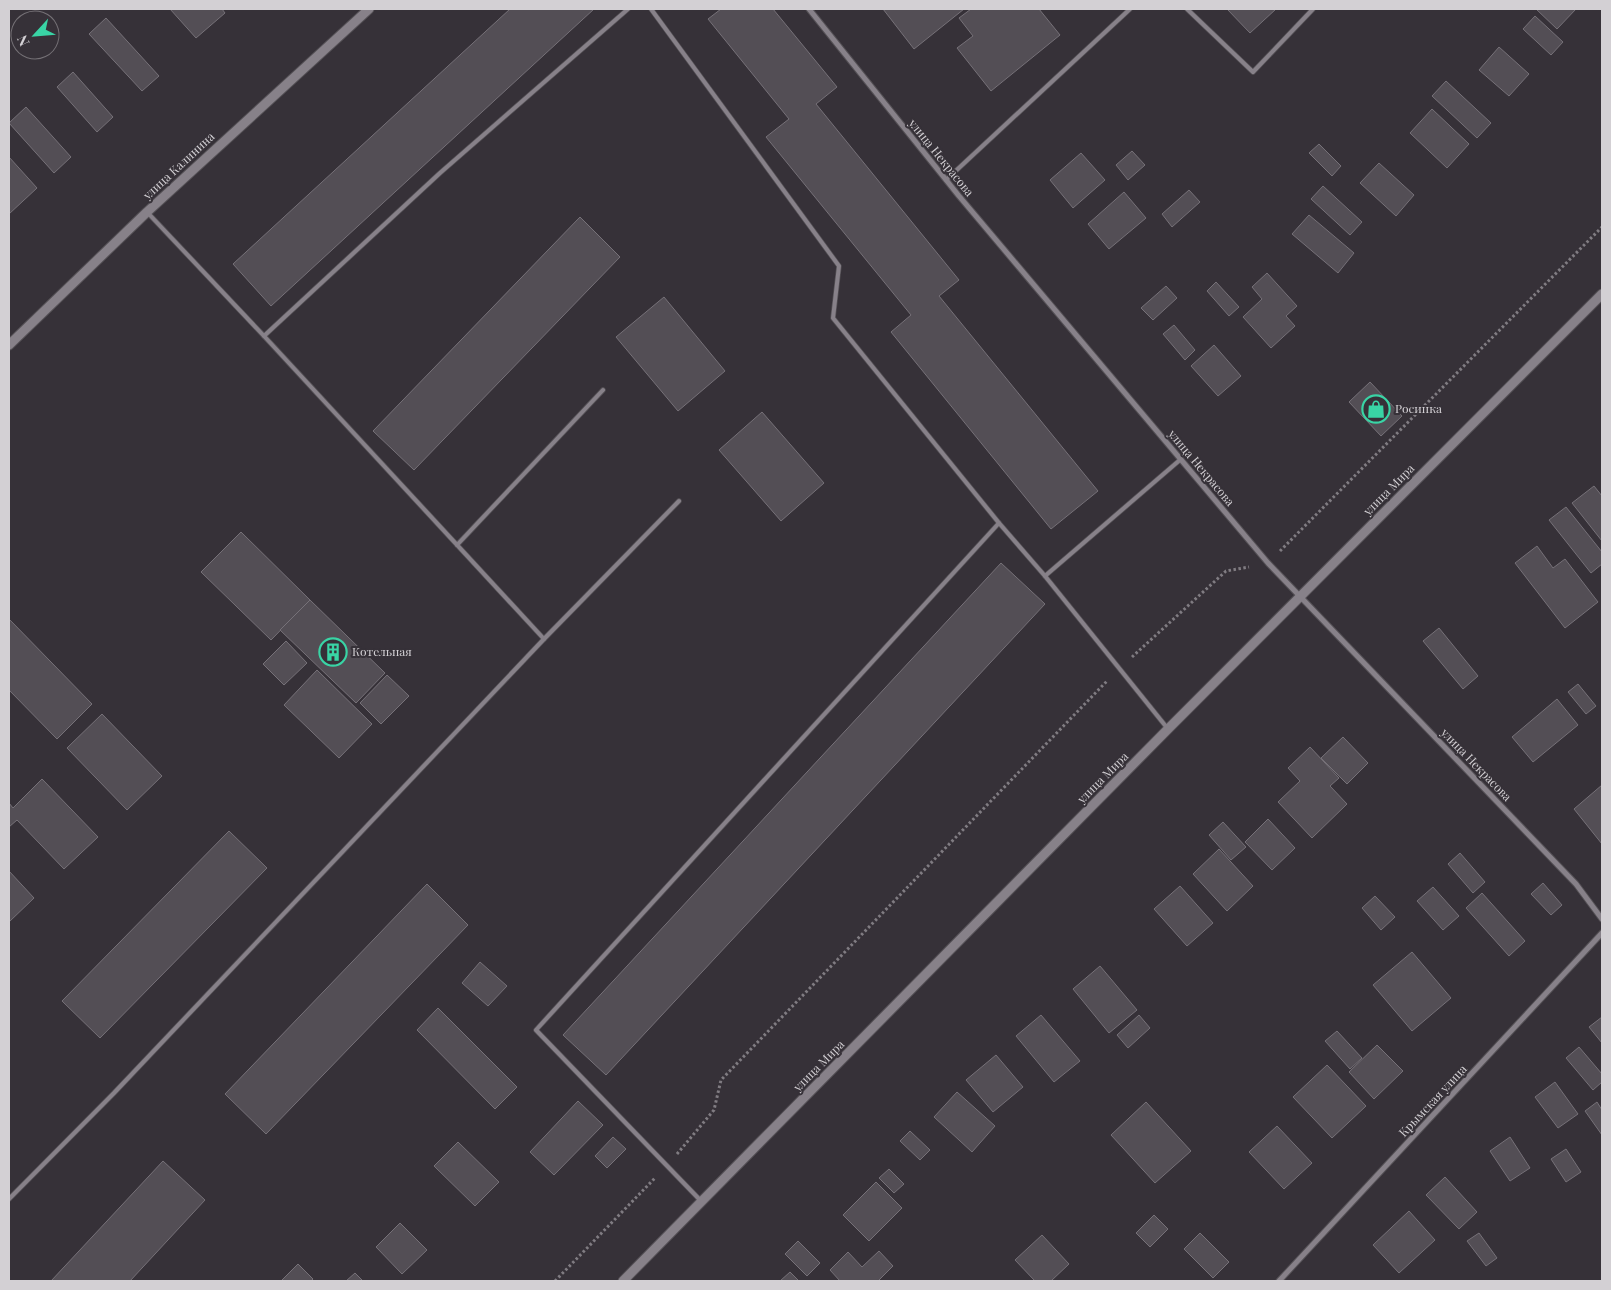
<svg xmlns="http://www.w3.org/2000/svg" width="1611" height="1290" viewBox="0 0 1611 1290" font-family="'Playfair Display',serif">
<style>
.building{fill:#534e55;stroke:#767178}
.lines{fill:none;stroke-linecap:round;stroke-linejoin:round}
.service-casing{stroke:#545055;stroke-width:5.5}
.minor-casing{stroke:#545055;stroke-width:7}
.tertiary-casing{stroke:#545055;stroke-width:11}
.path{stroke:#807c82;stroke-width:3;stroke-dasharray:2.5 2.5;stroke-linecap:butt}
.service{stroke:#878189;stroke-width:4}
.minor{stroke:#878189;stroke-width:5}
.tertiary{stroke:#878189;stroke-width:9}
.labels{text-anchor:middle;stroke-width:4;stroke-linejoin:round;paint-order:stroke}
.street-label{font-size:12px;fill:#d3d0d4;stroke:#363138}
.poi-label{font-size:12px;fill:#d3d0d4;stroke:#363138;text-anchor:start}
</style>
<rect width="100%" height="100%" fill="#363138"/>
<g class="building">
<polygon points="170,9 222,9 225,13 196,38"/>
<polygon points="510,9 594,9 271,306 233,264"/>
<polygon points="721,9 773,9 837,87 816,104 959,280 939,296 1098,491 1051,529 891,332 911,315 766,137 789,119 708,19"/>
<polygon points="883,9 964,9 914,49"/>
<polygon points="971,9 1039,9 1060,35 991,91 957,48 973,36 959,18"/>
<polygon points="1227,9 1276,9 1250,33"/>
<polygon points="1536,9 1576,9 1557,29"/>
<polygon points="1535,16 1563,42 1551,55 1523,29"/>
<polygon points="106,18 159,76 142,91 89,34"/>
<polygon points="1499,47 1529,74 1509,96 1479,70"/>
<polygon points="73,72 113,117 97,132 57,87"/>
<polygon points="1446,81 1491,123 1477,138 1432,96"/>
<polygon points="26,107 71,157 54,173 9,123"/>
<polygon points="1432,109 1469,144 1447,168 1410,133"/>
<polygon points="1319,144 1341,166 1332,176 1309,153"/>
<polygon points="1132,151 1145,165 1128,180 1116,165"/>
<polygon points="1081,153 1105,180 1073,208 1050,180"/>
<polygon points="9,157 37,188 9,214"/>
<polygon points="1379,163 1414,195 1396,216 1360,183"/>
<polygon points="1323,186 1362,222 1350,235 1311,199"/>
<polygon points="1189,190 1200,202 1172,227 1162,214"/>
<polygon points="1124,192 1146,218 1109,249 1088,224"/>
<polygon points="1309,215 1354,253 1338,273 1292,234"/>
<polygon points="580,217 620,257 414,470 373,431"/>
<polygon points="1267,273 1297,306 1286,316 1295,326 1271,348 1243,317 1262,299 1252,287"/>
<polygon points="1216,282 1239,307 1229,316 1207,291"/>
<polygon points="1166,286 1177,298 1153,320 1141,308"/>
<polygon points="664,297 725,371 678,411 616,337"/>
<polygon points="1174,325 1195,350 1185,360 1163,334"/>
<polygon points="1214,345 1241,376 1218,396 1191,366"/>
<polygon points="1370,382 1402,416 1381,436 1349,402"/>
<polygon points="762,412 824,483 781,521 719,450"/>
<polygon points="1594,486 1602,496 1602,541 1572,503"/>
<polygon points="1566,507 1602,552 1602,564 1591,573 1549,520"/>
<polygon points="241,532 310,600 271,640 201,572"/>
<polygon points="1537,546 1553,568 1565,559 1598,602 1565,628 1515,563"/>
<polygon points="1001,563 1045,604 606,1075 563,1035"/>
<polygon points="310,600 385,673 356,703 280,630"/>
<polygon points="9,619 92,704 57,739 9,690"/>
<polygon points="1439,628 1478,676 1463,689 1423,641"/>
<polygon points="286,641 307,663 284,685 263,664"/>
<polygon points="317,670 372,724 339,758 284,705"/>
<polygon points="387,675 409,696 381,724 360,703"/>
<polygon points="1578,684 1596,706 1586,714 1568,692"/>
<polygon points="1557,699 1578,725 1533,762 1512,737"/>
<polygon points="102,714 162,776 127,810 67,748"/>
<polygon points="1343,737 1368,763 1347,784 1321,758"/>
<polygon points="1310,747 1339,778 1330,786 1347,804 1312,838 1278,802 1300,781 1288,768"/>
<polygon points="42,779 98,837 64,869 17,820 9,827 9,803 13,808"/>
<polygon points="1602,785 1602,844 1574,809"/>
<polygon points="1268,819 1295,848 1272,870 1245,842"/>
<polygon points="1223,822 1246,847 1231,860 1209,835"/>
<polygon points="229,831 267,868 100,1038 62,1001"/>
<polygon points="1219,849 1253,886 1227,911 1193,874"/>
<polygon points="1460,853 1485,882 1473,893 1448,864"/>
<polygon points="9,871 34,898 9,922"/>
<polygon points="1543,883 1562,905 1551,915 1531,894"/>
<polygon points="427,884 468,925 266,1134 225,1094"/>
<polygon points="1180,886 1213,923 1187,946 1154,909"/>
<polygon points="1433,887 1459,916 1443,930 1417,901"/>
<polygon points="1482,893 1525,941 1509,956 1466,908"/>
<polygon points="1375,896 1395,917 1381,930 1362,908"/>
<polygon points="1412,952 1451,998 1412,1031 1373,985"/>
<polygon points="480,962 507,986 488,1006 462,983"/>
<polygon points="1100,966 1137,1010 1109,1033 1073,989"/>
<polygon points="438,1008 517,1087 495,1109 417,1030"/>
<polygon points="1041,1015 1080,1061 1054,1082 1016,1036"/>
<polygon points="1139,1015 1150,1028 1128,1048 1117,1035"/>
<polygon points="1602,1017 1602,1043 1589,1027"/>
<polygon points="1337,1031 1362,1058 1350,1069 1325,1041"/>
<polygon points="1377,1045 1403,1071 1374,1099 1349,1072"/>
<polygon points="1579,1047 1602,1074 1602,1082 1593,1090 1566,1058"/>
<polygon points="996,1055 1023,1087 993,1112 966,1080"/>
<polygon points="1327,1065 1366,1106 1332,1138 1293,1097"/>
<polygon points="1555,1082 1578,1114 1558,1128 1535,1097"/>
<polygon points="957,1092 995,1126 972,1152 934,1117"/>
<polygon points="578,1101 603,1125 554,1175 530,1152"/>
<polygon points="1146,1102 1191,1151 1155,1183 1111,1135"/>
<polygon points="1597,1102 1602,1110 1602,1135 1585,1111"/>
<polygon points="1277,1126 1312,1163 1284,1189 1249,1152"/>
<polygon points="910,1131 930,1150 920,1160 900,1141"/>
<polygon points="613,1137 626,1149 607,1168 595,1156"/>
<polygon points="1510,1137 1530,1168 1510,1181 1490,1151"/>
<polygon points="458,1142 499,1182 475,1206 434,1166"/>
<polygon points="1566,1149 1581,1172 1566,1182 1551,1159"/>
<polygon points="163,1161 205,1200 130,1281 51,1281"/>
<polygon points="889,1169 904,1184 894,1193 879,1178"/>
<polygon points="1445,1177 1477,1212 1459,1229 1426,1195"/>
<polygon points="876,1182 902,1208 869,1241 843,1215"/>
<polygon points="1409,1211 1435,1240 1399,1273 1373,1245"/>
<polygon points="1154,1215 1168,1229 1150,1247 1136,1233"/>
<polygon points="400,1223 427,1250 402,1274 376,1247"/>
<polygon points="1200,1233 1229,1262 1213,1278 1184,1249"/>
<polygon points="1479,1233 1497,1258 1486,1266 1467,1241"/>
<polygon points="1042,1235 1069,1264 1051,1281 1035,1281 1015,1260"/>
<polygon points="798,1241 820,1263 807,1276 785,1254"/>
<polygon points="879,1251 893,1266 878,1281 840,1281 830,1270 848,1252 862,1267"/>
<polygon points="298,1264 313,1279 311,1281 281,1281"/>
<polygon points="790,1272 799,1281 780,1281"/>
<polygon points="355,1273 363,1281 346,1281"/>
</g>
<g class="lines">
<g class="service-casing">
<g id="service">
<polyline points="651,9 839,266 833,318 999,523 1045,576"/>
<polyline points="1187,9 1253,72 1313,9"/>
<polyline points="946,180 1130,9"/>
<polyline points="147,212 264,336 544,639"/>
<polyline points="264,336 440,173 628,9"/>
<polyline points="457,545 603,390"/>
<polyline points="1168,729 1045,576 1181,459"/>
<polyline points="9,1199 114,1093 544,639 679,501"/>
<polyline points="701,1201 536,1030 999,523"/>
</g>
</g>
<g class="minor-casing">
<g id="minor">
<polyline points="809,9 959,196 1268,563 1576,884 1602,919"/>
<polyline points="1279,1281 1602,933"/>
</g>
</g>
<g class="tertiary-casing">
<g id="tertiary">
<polyline points="9,345 147,212 369,9"/>
<polyline points="623,1281 1168,729 1602,294"/>
</g>
</g>
<g class="path">
<polyline points="1280,551 1602,227"/>
<polyline points="1132,657 1226,571 1249,567"/>
<polyline points="677,1154 714,1110 721,1080 1107,681"/>
<polyline points="555,1281 656,1177"/>
</g>
<use href="#service" class="service"/>
<use href="#minor" class="minor"/>
<use href="#tertiary" class="tertiary"/>
</g>
<defs>
<g id="shop-ring" transform="scale(1.4375)"><circle r="9.5" fill="#363138" stroke="#39d4a5" stroke-width="1.5"/><path d="M-5-2.5h2.3a2.7 3.5 0 0 1 5.4 0H5L5.5 6h-11ZM-1.5-2.5h3a1.5 2.3 0 0 0-3 0Z" fill="#39d4a5"/></g>
<g id="building-ring" transform="scale(1.4375)"><circle r="9.5" fill="#363138" stroke="#39d4a5" stroke-width="1.5"/><path d="M-4-6H4V6H1V3H-1V6H-4ZM-2.5-4.3h1.7v1.8h-1.7ZM.8-4.3h1.7v1.8H.8ZM-2.5-1h1.7V.8h-1.7ZM.8-1h1.7V.8H.8Z" fill="#39d4a5"/></g>
</defs>
<g fill-rule="evenodd">
<use href="#shop-ring" x="1376" y="409"/>
<use href="#building-ring" x="333" y="652"/>
</g>
<g class="labels">
<g class="street-label">
<text transform="translate(941 158) rotate(51)" y="4">улица Некрасова</text>
<text transform="translate(179 166) rotate(-43)" y="4">улица Калинина</text>
<text transform="translate(1201 468) rotate(50)" y="4">улица Некрасова</text>
<text transform="translate(1389 490) rotate(-45)" y="4">улица Мира</text>
<text transform="translate(1476 765) rotate(46)" y="4">улица Некрасова</text>
<text transform="translate(1103 778) rotate(-45)" y="4">улица Мира</text>
<text transform="translate(819 1066) rotate(-45)" y="4">улица Мира</text>
<text transform="translate(1433 1101) rotate(-47)" y="4">Крымская улица</text>
</g>
<g class="poi-label">
<text x="1395" y="413">Росинка</text>
<text x="352" y="656">Котельная</text>
</g>
</g>
<rect width="1611" height="1290" fill="none" stroke="#d3d0d4" stroke-width="20"/>
<g transform="translate(35 35) rotate(244)"><circle r="24" fill="#363138" stroke="#757176"/>
<path d="M0-4L9 19L0 12L-9 19Z" fill="#39d4a5"/>
<text y="-8" font-size="14" font-weight="bold" text-anchor="middle" fill="#d3d0d4">N</text>
</g>
</svg>
